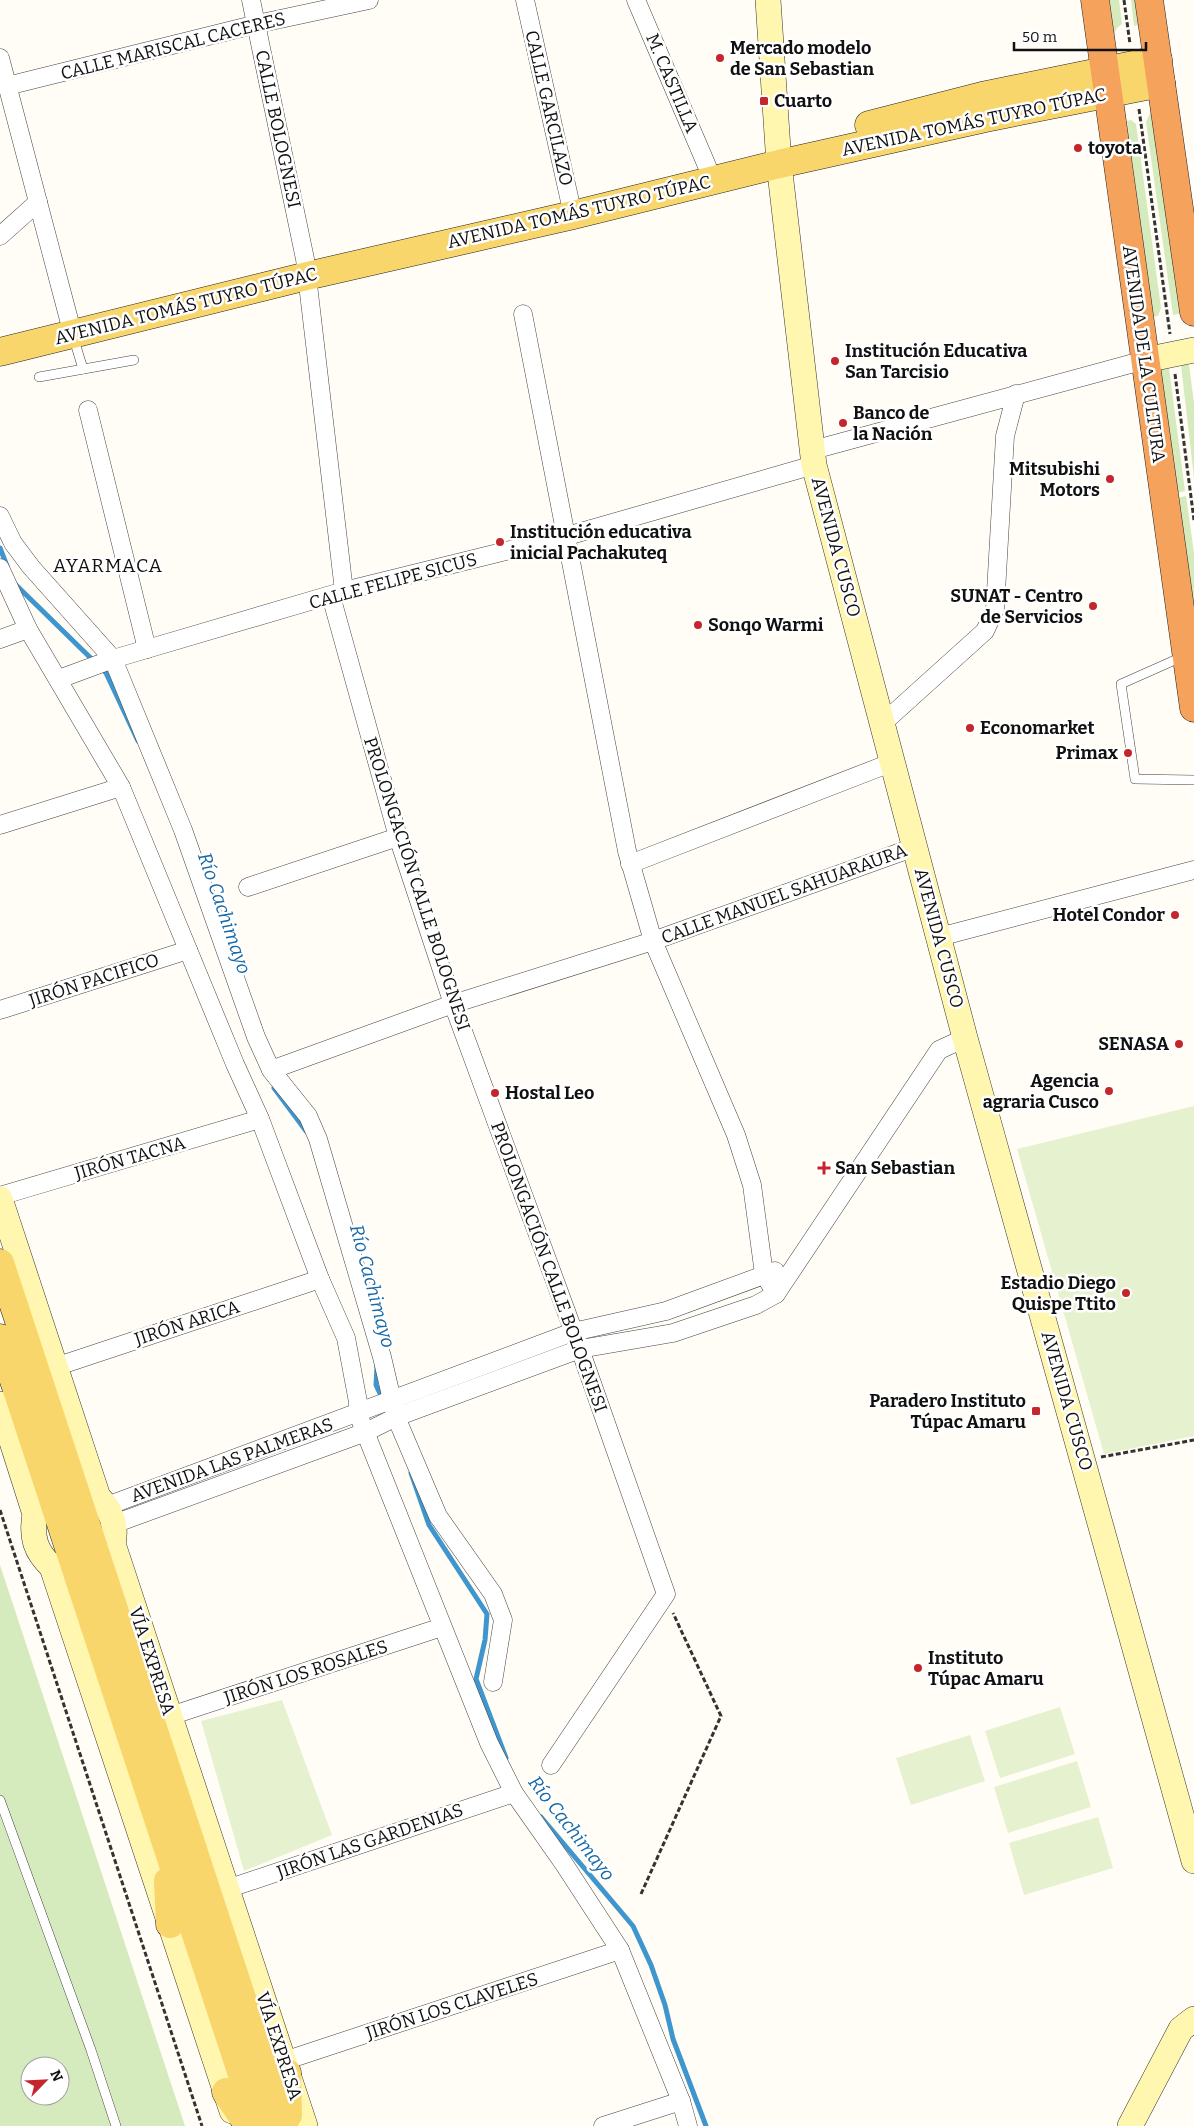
<svg xmlns="http://www.w3.org/2000/svg" width="1194" height="2126" viewBox="0 0 1194 2126" font-family="Bitter,serif">
<style>
.green{fill:#d5ebbd;fill-rule:evenodd}
.pitch{fill:#e6f2cf}
.lines{fill:none;stroke-linecap:round;stroke-linejoin:round}
.stream{stroke:#3f96cf;stroke-width:5}
.lane-casing{stroke:#444;stroke-width:10}
.street-casing{stroke:#444;stroke-width:19}
.secondary-casing{stroke:#333;stroke-width:26}
.primary-casing{stroke:#222;stroke-width:29}
.highway-casing{stroke:#222;stroke-width:29}
.path{stroke:#333;stroke-width:3;stroke-dasharray:5 2.5;stroke-linecap:butt}
.lane{stroke:#fff;stroke-width:9}
.street{stroke:#fff;stroke-width:18}
.secondary{stroke:#fff6b0;stroke-width:25}
.primary{stroke:#f9d66b;stroke-width:28}
.highway{stroke:#f5a25d;stroke-width:28}
.poi-dot{fill:#c4262e;stroke:#fff;stroke-width:2}
.labels{text-anchor:middle;stroke-width:5;stroke-linejoin:round;paint-order:stroke}
.street-label{font-size:18px;fill:#111;stroke:#fff}
.poi-label{font-size:18px;font-weight:bold;fill:#111;stroke:#fff;text-anchor:start}
.neighbourhood-label{font-size:19px;letter-spacing:1px;fill:#111;stroke:#fff}
.water-label{font-size:19px;font-style:italic;fill:#1768a6;stroke:#fff}
</style>
<rect width="100%" height="100%" fill="#fffdf5"/>
<g class="green">
<polygon points="1110,0 1119,0 1122,24 1117,28 1114,34"/>
<polygon points="1131,0 1139,0 1143,24 1134,26"/>
<polygon points="1151,111 1182,313 1173,315 1146,122"/>
<polygon points="1131,120 1136,124 1161,308 1158,316 1153,317 1127,121"/>
<polygon points="1181,365 1189,365 1194,403 1194,478"/>
<polygon points="1169,368 1185,491 1177,493 1160,369"/>
<polygon points="1186,496 1194,553 1194,618 1177,498"/>
<path d="M0 1565 185 2126H0ZM30 2066H60V2096H30Z"/>
</g>
<g class="pitch">
<polygon points="1194,1106 1194,1436 1104,1454 1017,1149"/>
<polygon points="282,1700 332,1835 244,1871 201,1721"/>
<polygon points="1060,1707 1075,1754 1000,1778 985,1731"/>
<polygon points="970,1735 985,1781 911,1805 896,1758"/>
<polygon points="1077,1761 1091,1807 1008,1833 994,1787"/>
<polygon points="1098,1817 1113,1868 1024,1895 1009,1843"/>
</g>
<g class="lines">
<g class="stream">
<polyline points="0,548 7,566"/>
<polyline points="14,583 106,673 138,741"/>
<polyline points="274,1088 306,1131"/>
<polyline points="377,1367 376,1385 383,1400"/>
<polyline points="411,1473 429,1525 487,1614 485,1640 476,1679 506,1758"/>
<polyline points="541,1817 633,1926 651,1965 665,2005 673,2039 706,2126"/>
</g>
<g class="lane-casing">
<g id="lane">
<polyline points="73,336 83,369"/>
<polyline points="39,377 134,360"/>
<polyline points="1184,656 1121,684 1135,779 1194,780"/>
<polyline points="0,1800 91,2050 116,2126"/>
</g>
</g>
<g class="street-casing">
<g id="street">
<polyline points="251,0 305,259 344,591"/>
<polyline points="525,0 573,215"/>
<polyline points="636,0 707,166"/>
<polyline points="0,58 73,335"/>
<polyline points="7,86 257,24 369,0"/>
<polyline points="0,236 38,202"/>
<polyline points="523,314 627,851 653,941 736,1135 752,1185 764,1274 776,1294"/>
<polyline points="88,410 147,649"/>
<polyline points="813,450 1145,360"/>
<polyline points="0,516 13,543 31,567 113,659 183,830 256,1037 271,1070 308,1116 318,1139 382,1357 396,1417 438,1516 493,1594 503,1620 493,1682"/>
<polyline points="0,568 28,629 121,787 235,1064 260,1119 320,1279 346,1338 358,1402 358,1414 489,1743 514,1793 564,1864 620,1950 681,2101 688,2126"/>
<polyline points="331,596 398,837 453,1004 580,1349 666,1594 551,1765"/>
<polyline points="0,639 28,629"/>
<polyline points="59,679 113,659 344,591 567,536 814,465"/>
<polyline points="883,723 985,631 995,609 1005,436 1016,394"/>
<polyline points="0,825 121,787"/>
<polyline points="630,864 893,762"/>
<polyline points="248,887 398,837"/>
<polyline points="939,937 1194,870"/>
<polyline points="0,1010 188,950"/>
<polyline points="271,1070 453,1004 653,941 915,847"/>
<polyline points="0,1196 260,1119"/>
<polyline points="55,1367 320,1279"/>
<polyline points="107,1506 573,1332 666,1311 775,1271"/>
<polyline points="114,1524 366,1432 396,1417 580,1349 673,1333 756,1305 776,1294 939,1050 965,1038"/>
<polyline points="170,1716 442,1627"/>
<polyline points="227,1889 514,1793"/>
<polyline points="284,2061 620,1950"/>
<polyline points="603,2126 681,2101"/>
</g>
</g>
<g class="secondary-casing">
<g id="secondary">
<polyline points="768,0 779,164 814,465 965,1038 1194,1861"/>
<polyline points="1145,360 1194,350"/>
<path d="M0 1199 98 1497C112 1511 117 1525 113 1544L305 2126"/>
<path d="M0 1404 35 1514C31 1537 35 1551 52 1567L232 2111"/>
<polyline points="1130,2126 1181,2029 1194,2019"/>
</g>
</g>
<g class="primary-casing">
<g id="primary">
<polyline points="869,125 982,96 1158,60"/>
<polyline points="0,352 307,276 573,215 779,164 985,118 1161,83"/>
<polyline points="0,1263 284,2126"/>
<polyline points="0,1338 259,2126"/>
<polyline points="168,1881 170,1924"/>
<polyline points="287,2073 288,2115"/>
<polyline points="226,2092 249,2126"/>
</g>
</g>
<g class="highway-casing">
<g id="highway">
<polyline points="1095,0 1194,708"/>
<polyline points="1149,0 1194,312"/>
</g>
</g>
<g class="path">
<polyline points="1124,0 1130,44"/>
<polyline points="1139,109 1170,334"/>
<polyline points="1175,374 1194,520"/>
<polyline points="1101,1457 1194,1440"/>
<polyline points="0,1510 202,2126"/>
<polyline points="641,1894 721,1716 673,1613"/>
</g>
<use href="#lane" class="lane"/>
<use href="#street" class="street"/>
<use href="#secondary" class="secondary"/>
<use href="#primary" class="primary"/>
<use href="#highway" class="highway"/>
</g>
<g class="poi-dot">
<circle cx="720" cy="58" r="5"/>
<rect x="759" y="96" width="10" height="10" rx="2.5"/>
<circle cx="1078" cy="148" r="5"/>
<circle cx="835" cy="361" r="5"/>
<circle cx="843" cy="423" r="5"/>
<circle cx="1110" cy="479" r="5"/>
<circle cx="500" cy="542" r="5"/>
<circle cx="1093" cy="606" r="5"/>
<circle cx="698" cy="625" r="5"/>
<circle cx="970" cy="728" r="5"/>
<circle cx="1128" cy="753" r="5"/>
<circle cx="1175" cy="915" r="5"/>
<circle cx="1179" cy="1044" r="5"/>
<circle cx="1109" cy="1091" r="5"/>
<circle cx="495" cy="1093" r="5"/>
<path d="M821.5 1160.5h5v5h5v5h-5v5h-5v-5h-5v-5h5z"/>
<circle cx="1126" cy="1293" r="5"/>
<rect x="1031" y="1406" width="10" height="10" rx="2.5"/>
<circle cx="918" cy="1668" r="5"/>
</g>
<g class="labels">
<g class="street-label">
<text transform="translate(173 46) rotate(-14)" y="6">CALLE MARISCAL CACERES</text>
<text transform="translate(672 83) rotate(67)" y="6">M. CASTILLA</text>
<text transform="translate(549 108) rotate(77)" y="6">CALLE GARCILAZO</text>
<text transform="translate(974 122) rotate(-12)" y="6">AVENIDA TOMÁS TUYRO TÚPAC</text>
<text transform="translate(278 129) rotate(78)" y="6">CALLE BOLOGNESI</text>
<text transform="translate(579 212) rotate(-13)" y="6">AVENIDA TOMÁS TUYRO TÚPAC</text>
<text transform="translate(186 306) rotate(-14)" y="6">AVENIDA TOMÁS TUYRO TÚPAC</text>
<text transform="translate(1144 354) rotate(82)" y="6">AVENIDA DE LA CULTURA</text>
<text transform="translate(836 547) rotate(75)" y="6">AVENIDA CUSCO</text>
<text transform="translate(393 581) rotate(-15)" y="6">CALLE FELIPE SICUS</text>
<text transform="translate(417 884) rotate(72)" y="6">PROLONGACIÓN CALLE BOLOGNESI</text>
<text transform="translate(784 894) rotate(-20)" y="6">CALLE MANUEL SAHUARAURA</text>
<text transform="translate(939 938) rotate(75)" y="6">AVENIDA CUSCO</text>
<text transform="translate(94 980) rotate(-18)" y="6">JIRÓN PACIFICO</text>
<text transform="translate(130 1158) rotate(-16)" y="6">JIRÓN TACNA</text>
<text transform="translate(549 1267) rotate(70)" y="6">PROLONGACIÓN CALLE BOLOGNESI</text>
<text transform="translate(187 1323) rotate(-18)" y="6">JIRÓN ARICA</text>
<text transform="translate(1067 1401) rotate(74)" y="6">AVENIDA CUSCO</text>
<text transform="translate(232 1460) rotate(-20)" y="6">AVENIDA LAS PALMERAS</text>
<text transform="translate(152 1661) rotate(72)" y="6">VÍA EXPRESA</text>
<text transform="translate(306 1672) rotate(-18)" y="6">JIRÓN LOS ROSALES</text>
<text transform="translate(370 1841) rotate(-19)" y="6">JIRÓN LAS GARDENIAS</text>
<text transform="translate(452 2006) rotate(-18)" y="6">JIRÓN LOS CLAVELES</text>
<text transform="translate(279 2046) rotate(72)" y="6">VÍA EXPRESA</text>
</g>
<g class="poi-label">
<text x="730" y="54">Mercado modelo<tspan x="730" dy="21">de San Sebastian</tspan></text>
<text x="774" y="107">Cuarto</text>
<text x="1088" y="154">toyota</text>
<text x="845" y="357">Institución Educativa<tspan x="845" dy="21">San Tarcisio</tspan></text>
<text x="853" y="419">Banco de<tspan x="853" dy="21">la Nación</tspan></text>
<text x="1100" y="475" text-anchor="end">Mitsubishi<tspan x="1100" dy="21">Motors</tspan></text>
<text x="510" y="538">Institución educativa<tspan x="510" dy="21">inicial Pachakuteq</tspan></text>
<text x="1083" y="602" text-anchor="end">SUNAT - Centro<tspan x="1083" dy="21">de Servicios</tspan></text>
<text x="708" y="631">Sonqo Warmi</text>
<text x="980" y="734">Economarket</text>
<text x="1118" y="759" text-anchor="end">Primax</text>
<text x="1165" y="921" text-anchor="end">Hotel Condor</text>
<text x="1169" y="1050" text-anchor="end">SENASA</text>
<text x="1099" y="1087" text-anchor="end">Agencia<tspan x="1099" dy="21">agraria Cusco</tspan></text>
<text x="505" y="1099">Hostal Leo</text>
<text x="835" y="1174">San Sebastian</text>
<text x="1116" y="1289" text-anchor="end">Estadio Diego<tspan x="1116" dy="21">Quispe Ttito</tspan></text>
<text x="1026" y="1407" text-anchor="end">Paradero Instituto<tspan x="1026" dy="21">Túpac Amaru</tspan></text>
<text x="928" y="1664">Instituto<tspan x="928" dy="21">Túpac Amaru</tspan></text>
</g>
<g class="neighbourhood-label">
<text x="108" y="572">AYARMACA</text>
</g>
<g class="water-label">
<text transform="translate(225 913) rotate(71)" y="7">Río Cachimayo</text>
<text transform="translate(373 1286) rotate(75)" y="7">Río Cachimayo</text>
<text transform="translate(572 1828) rotate(52)" y="7">Río Cachimayo</text>
</g>
</g>
<g transform="translate(45 2081) rotate(66)"><circle r="24" fill="#ffffff" stroke="#a0a0a0"/>
<path d="M0-4L9 19L0 12L-9 19Z" fill="#c4262e"/>
<text y="-8" font-size="14" font-weight="bold" text-anchor="middle" fill="#111111">N</text>
</g>
<path d="M1014 42v8h132v-8" fill="none" stroke="#111111" stroke-width="2.5"/>
<text x="1022" y="42" font-size="15" fill="#111111" stroke="#ffffff" stroke-width="4" paint-order="stroke">50 m</text>
</svg>
